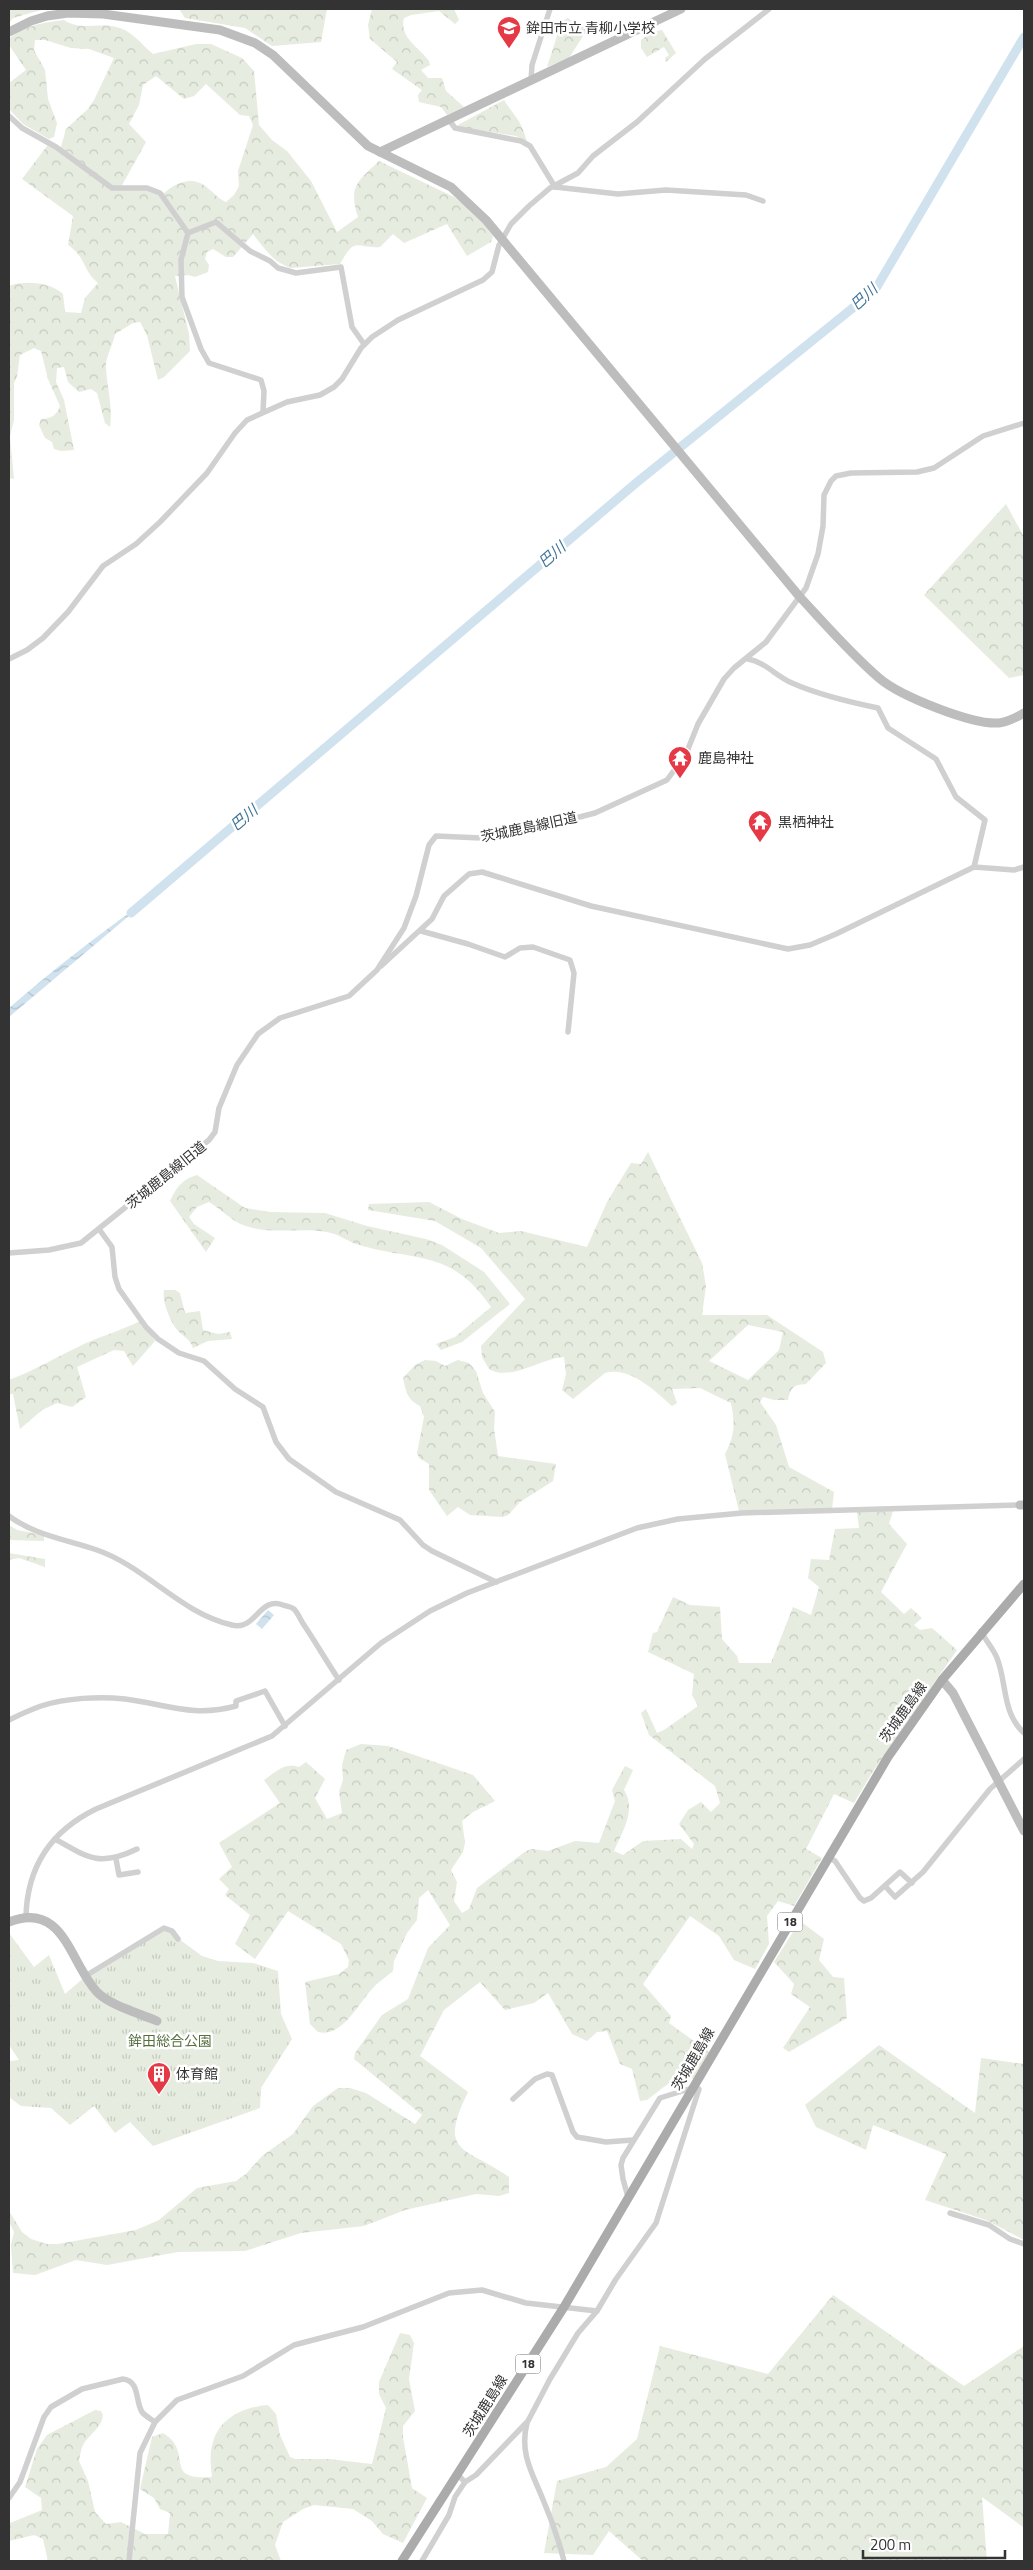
<svg xmlns="http://www.w3.org/2000/svg" width="1033" height="2570" viewBox="0 0 1033 2570" font-family="'Titillium Web','Noto Sans JP',sans-serif">
<style>
.forest{fill:url(#forest-crowns);fill-rule:evenodd}
.park{fill:url(#park-tufts)}
.water{fill:url(#water-waves)}
.lines{fill:none;stroke-linecap:round;stroke-linejoin:round}
.river{stroke:#cfe2ee;stroke-width:9}
.street{stroke:#d0d0d0;stroke-width:5.5}
.secondary{stroke:#bdbdbd;stroke-width:9}
.primary{stroke:#ababab;stroke-width:9}
.labels{text-anchor:middle;stroke-width:5;stroke-linejoin:round;paint-order:stroke}
.shield{fill:#fff;stroke:#707070;stroke-width:1}
.shield-label{font-size:12px;font-weight:bold;fill:#333}
.poi-label{font-size:14px;fill:#333;stroke:#fff;text-anchor:start}
.street-label{font-size:14px;fill:#333;stroke:#fff}
.park-label{font-size:14px;fill:#56703f;stroke:#fff}
.water-label{font-size:15px;font-style:italic;fill:#3f7597;stroke:#fff}
</style>
<defs>
<pattern id="forest-crowns" width="20" height="18" patternUnits="userSpaceOnUse" patternTransform="scale(1.25)"><rect width="20" height="18" fill="#e6ecdf"/><path d="M2 6a3 3 0 1 1 6 0M12 15a3 3 0 1 1 6 0" fill="none" stroke="#c6cbc0"/></pattern>
<pattern id="park-tufts" width="24" height="20" patternUnits="userSpaceOnUse" patternTransform="scale(1.25)"><rect width="24" height="20" fill="#e6ecdf"/><path d="M3 7l-1-3M5 7V3M7 7l1-3M15 17l-1-3M17 17v-4M19 17l1-3" fill="none" stroke="#c6cbc0"/></pattern>
<pattern id="water-waves" width="16" height="10" patternUnits="userSpaceOnUse" patternTransform="scale(1.25)"><rect width="16" height="10" fill="#cfe2ee"/><path d="M0 5q4-4 8 0t8 0" fill="none" stroke="#b2c2cd"/></pattern>
</defs>
<rect width="100%" height="100%" fill="#fff"/>
<g class="forest">
<polygon points="9,9 45,9 13,18 9,23"/>
<polygon points="179,9 327,9 321,42 272,46 245,28 185,18"/>
<path d="M372 9H454L459 20 455 24 439 11 411 15 404 18C399 38 419 47 429 61L430 65 421 70 428 78H442L446 91 464 107 447 115 441 107 419 102 418 95 422 90 392 69 397 62 370 39 368 25Z"/>
<polygon points="568,18 578,27 590,25 569,58 547,67 557,36 555,25"/>
<path d="M64 20C82 32 99 21 120 28 133 32 143 46 153 54L196 44H211L242 58 254 71 259 125 272 140 287 151 311 181 337 232 358 217C348 186 358 181 379 161L454 197 475 213 493 236 491 242 467 256 447 224 404 243 393 234 380 247C356 249 356 235 340 264L291 268C274 263 264 248 253 234L233 257H226L213 249 207 252 205 259 209 265 208 272 195 277 188 275 175 276 189 334 190 351 164 377 158 380 147 335 140 322 133 323 115 334C113 345 105 358 106 368 107 387 113 407 110 427L105 423 97 393 91 389 79 392 68 382 64 367 57 368 56 382 64 400 74 450 61 451 54 449 52 442 45 438 39 425 41 419C51 419 57 415 60 406L48 379 41 351 34 348 20 355 17 377 14 383V420L10 436 14 479 9 478V286C25 280 50 282 63 294L65 312 81 313 85 298 98 283C82 270 87 258 68 245L73 216 22 179 50 142 61 147 66 129 88 109 94 100 114 58 89 49 71 48 45 40H35L34 50 45 70 48 99 57 123 54 137 49 139 23 124 9 109V83L26 70 9 45V39C22 26 46 22 64 20ZM156 76 184 99 194 96 206 84 240 115 249 116 253 125 238 171 239 186 234 195 226 202C220 200 215 194 210 190 194 175 179 181 164 193L155 190 121 187 146 142 129 124 139 105 143 85Z"/>
<polygon points="662,30 676,53 666,62 665,58 669,55 664,47 647,57 641,48 641,40 652,32"/>
<path d="M504 100C515 117 522 121 527 142L516 136 463 128 458 125Z"/>
<polygon points="1006,504 1024,537 1024,675 1009,678 924,595"/>
<path d="M648 1152 702 1263 706 1286 702 1315H767L823 1352 826 1363 806 1384C793 1385 791 1387 788 1400H774L763 1397 760 1402 776 1425 789 1467 834 1492 832 1509 739 1511 725 1454C735 1436 735 1423 731 1403L700 1388 672 1389 677 1403 672 1406C655 1391 630 1366 605 1373L573 1399 562 1390 566 1374 564 1357C542 1358 510 1382 489 1369L482 1357 481 1346 525 1299 481 1248 435 1221 368 1210 369 1204 429 1202 462 1219 499 1233 521 1231 587 1247 607 1202 631 1163 641 1164ZM748 1325 783 1332 779 1350 748 1380 709 1361Z"/>
<path d="M197 1175 245 1208 271 1212 325 1213 367 1226 426 1239 442 1245 484 1272 510 1304 462 1342 441 1350 436 1344 455 1337 491 1307C451 1249 418 1262 359 1245 349 1242 340 1235 331 1233 302 1226 272 1236 243 1225 234 1222 219 1208 209 1202L197 1207 189 1217 194 1224 215 1238 206 1252 170 1201C177 1187 181 1180 197 1175Z"/>
<path d="M164 1290H175L180 1293 185 1313 200 1311 203 1330 218 1334 230 1332 232 1339 208 1341 193 1348C190 1338 181 1336 175 1327 169 1318 162 1301 164 1290Z"/>
<path d="M140 1321 155 1341 133 1366 124 1351 114 1350 77 1367 86 1397 72 1407 57 1403 42 1410 20 1429 13 1394H9V1380C36 1370 60 1355 86 1343 104 1335 123 1330 140 1321Z"/>
<path d="M425 1360 436 1361 445 1366 458 1360 469 1363 476 1371 483 1393 495 1412 494 1428 498 1456 556 1464 553 1481 520 1502 508 1515 503 1517 470 1515 458 1507 447 1516 429 1490V1464L419 1458 417 1453 424 1417 420 1406C407 1399 406 1392 403 1378L415 1365Z"/>
<path d="M893 1511 889 1524 907 1544 881 1592 904 1614 911 1608 922 1618 914 1625 920 1630 932 1628 957 1650 872 1773 854 1803 834 1794 806 1849 822 1858 794 1906 778 1901 767 1916 769 1944 755 1969 734 1960 719 1936 690 1916 643 1984 671 2016 669 2023 709 2052 694 2079 678 2076 647 2100 640 2101 632 2069 620 2064 607 2031 597 2032 587 2041 572 2034 548 1993 534 2003 505 2010 480 1982 444 2010 420 2056 468 2092C437 2155 465 2146 509 2177V2193L499 2196 476 2194 405 2210 364 2226 301 2233 245 2251 178 2252 107 2265 76 2260 35 2275 13 2273 11 2245 14 2232 9 2222V2211L22 2232 31 2239 47 2244H58L136 2230 159 2220 197 2188 236 2181 246 2174 262 2156 293 2134 313 2106 338 2088H350L366 2093 415 2124 422 2115 354 2059 355 2053 382 2015 408 1999 428 1948 450 1925 428 1890 419 1898 417 1920 407 1933 394 1961 393 1971C386 1977 378 1982 372 1989 358 2004 342 2038 318 2032L310 2024 305 1982 339 1974 348 1967 349 1960 341 1944 288 1911 255 1959 235 1944 250 1915 225 1895 229 1889 219 1879 232 1867 219 1843 280 1803 264 1780C276 1772 284 1762 299 1767L306 1762 325 1779 315 1798 327 1819 342 1813 339 1792 343 1780 342 1765 346 1750 361 1744 388 1746 473 1775 495 1801 473 1812 462 1821 465 1843 463 1852 451 1870 457 1882 454 1901 462 1913 469 1909 477 1888 526 1851 532 1849 548 1851 575 1841 599 1843 615 1801 612 1790 625 1766 633 1770 624 1790C637 1810 622 1832 614 1851L623 1855 643 1841 681 1839 692 1849 694 1844 679 1824 688 1810 701 1802 711 1812 720 1803 715 1786 649 1735 641 1713 646 1709 657 1733 664 1730 698 1706 692 1695 694 1674 648 1652 653 1633 657 1632 673 1597 690 1605 720 1607 722 1639 737 1656 739 1663H771L793 1607 811 1615 819 1587 808 1578 811 1559 829 1560 835 1529 859 1528 857 1512Z"/>
<polygon points="9,1525 17,1530 44,1535 44,1541 9,1540"/>
<polygon points="9,1553 45,1559 45,1567 19,1558 9,1560"/>
<polygon points="800,1921 824,1939 819,1960 833,1977 844,1978 847,2018 789,2052 783,2048 810,2007 791,1994 794,1984 774,1962"/>
<polygon points="879,2045 975,2113 981,2058 1024,2064 1024,2240 986,2220 925,2200 946,2154 873,2125 866,2150 816,2127 805,2105"/>
<polygon points="833,2295 964,2386 1024,2346 1024,2547 1023,2527 982,2497 987,2561 643,2561 609,2531 593,2555 544,2553 557,2481 606,2467 637,2439 660,2346 768,2374"/>
<path d="M400 2333 410 2335 414 2343 409 2379 415 2411 403 2426V2437L412 2488 427 2498 403 2543 383 2534 372 2521 353 2509 314 2505 303 2509 283 2522 275 2545 281 2561H48L43 2539 34 2535 9 2541 10 2523 42 2510 41 2498 25 2487 37 2449 47 2435 95 2410 101 2411C108 2423 89 2434 83 2445 81 2449 80 2456 79 2461L88 2481 95 2512 106 2524 121 2522 145 2534H168L170 2513 160 2509 154 2498 140 2489 152 2437 163 2433C195 2452 161 2481 212 2477 211 2466 209 2454 213 2442 220 2417 245 2407 268 2405L276 2414 280 2435 290 2457 295 2459H329L372 2464 386 2408 379 2394V2382Z"/>
</g>
<polygon class="park" points="164,1928 202,1956 218,1961 253,1963 278,1971 281,2014 292,2039 261,2088 260,2108 153,2146 130,2122 115,2133 94,2106 70,2125 51,2108 21,2106 9,2097 9,2061 19,2060 9,2045 9,1933 34,1967 49,1955 65,1994 87,1975"/>
<g class="water">
<path d="M149 899 9 1017V1008C54 969 100 933 149 899Z"/>
<polygon points="268,1610 274,1615 262,1629 256,1624"/>
</g>
<g class="lines">
<polyline class="river" points="131,913 636,483 875,290 1024,37"/>
<g class="street">
<polyline points="531,81 532,65 550,9"/>
<polyline points="9,116 22,128 56,147 112,188 147,188 160,193 188,233 181,260 182,297 201,349 209,363 261,380 264,391 263,412"/>
<polyline points="449,120 455,128 521,141 530,146 555,187"/>
<polyline points="555,187 618,194 666,190 746,195 763,201"/>
<polyline points="188,233 216,222 250,251 270,261 278,268 296,273 341,267 352,327 364,344"/>
<polyline points="9,659 27,650 43,638 68,612 103,566 136,544 160,522 207,473 235,433 247,420 287,402 320,395 334,387 342,379 361,348 372,337 398,320 483,280 492,272 499,245 511,224 529,206 550,188 578,173 593,156 637,122 705,59 769,9"/>
<path d="M748 659C765 662 776 676 792 683 819 695 849 702 878 708L888 728 936 759 956 797 985 820 974 867"/>
<polyline points="421,931 468,944 505,957 520,948 533,947 570,960 574,973 568,1032"/>
<polyline points="381,966 432,919 444,896 469,874 482,872 591,906 788,949 810,945 836,934 974,867 1014,870 1024,867"/>
<polyline points="99,1229 112,1247 115,1277 119,1289 146,1327 158,1339 179,1353 204,1361 235,1389 263,1407 276,1442 289,1459 336,1492 400,1520 423,1545 432,1551 496,1582"/>
<polyline points="9,1253 49,1250 81,1243 209,1140 215,1132 219,1108 237,1065 258,1034 280,1018 349,996 377,970 404,928 416,896 429,845 436,836 481,838 537,828 595,813 667,780 686,754 698,724 724,679 734,668 766,642 806,588 818,554 823,526 824,495 831,481 836,476 851,473 917,472 934,468 983,436 1024,423"/>
<path d="M9 1516C34 1535 68 1540 97 1550 146 1567 180 1613 232 1625 256 1631 259 1596 283 1605 286 1606 292 1607 294 1609 298 1613 301 1621 304 1625 316 1643 327 1662 339 1680"/>
<path d="M981 1631C985 1640 993 1648 997 1658 1007 1683 1002 1713 1024 1733"/>
<path d="M9 1720C19 1715 30 1710 41 1706 66 1698 99 1696 125 1699 166 1704 193 1718 236 1706V1701L265 1691 285 1726"/>
<path d="M55 1839C88 1858 100 1867 137 1849"/>
<polyline points="828,1857 835,1861 860,1898 864,1901 871,1898 900,1872 912,1883"/>
<polyline points="116,1859 119,1875 138,1872"/>
<polyline points="885,1886 895,1897 923,1872 990,1789 1024,1759"/>
<path d="M26 1917C27 1866 51 1831 96 1809L272 1736 381 1643 430 1611 467 1593 637 1528 678 1519 742 1513 1020 1505"/>
<polyline points="87,1975 164,1928 172,1931 178,1939"/>
<polyline points="513,2099 535,2079 547,2074 552,2075 573,2132 577,2137 606,2142 633,2140"/>
<polyline points="628,2197 623,2179 621,2165 623,2158 660,2098 692,2088"/>
<polyline points="950,2213 989,2225 1010,2239 1024,2244"/>
<path d="M527 2423C519 2454 533 2474 544 2502 552 2521 559 2541 564 2561"/>
<polyline points="457,2474 465,2482 476,2475 528,2421 550,2379 578,2333 597,2311 616,2279 656,2223 699,2089 694,2086"/>
<path d="M9 2498 20 2482 44 2417 51 2407 82 2389 123 2379C140 2381 135 2401 142 2412 145 2416 151 2419 155 2422"/>
<polyline points="129,2561 140,2453 155,2422 177,2400 243,2376 294,2345 363,2327 449,2293 482,2290 526,2303 597,2311"/>
<polyline points="422,2561 449,2515 455,2497 465,2482"/>
</g>
<g class="secondary">
<path d="M9 32 31 21 47 16 68 13 103 14 220 30 255 43 273 55 368 146 451 187 486 220 799 596C825 624 850 653 879 678 900 696 972 725 999 723 1008 722 1017 717 1024 713"/>
<polyline points="380,152 681,9"/>
<polyline points="1020,1505 1024,1505"/>
<polyline points="942,1680 953,1693 1024,1831"/>
<path d="M9 1922C65 1900 70 1965 98 1993 110 2005 141 2014 157 2021"/>
</g>
<polyline class="primary" points="402,2561 564,2307 888,1757 942,1680 1024,1584"/>
</g>
<defs>
<g id="school-pin" transform="scale(1.25)"><path d="M0 17L-7.5 6A9.5 9.5 0 1 1 7.5 6Z" fill="#e63946" stroke="#fff"/><path d="M0-5L7-2L0 1L-7-2ZM-4 1L0 2.5L4 1V4Q0 6-4 4Z" fill="#fff"/></g>
<g id="temple-pin" transform="scale(1.25)"><path d="M0 17L-7.5 6A9.5 9.5 0 1 1 7.5 6Z" fill="#e63946" stroke="#fff"/><path d="M0-6L5-2H3V0L6.5 2.5H4V6H1.5V3h-3V6H-4V2.5H-6.5L-3 0V-2H-5Z" fill="#fff"/></g>
<g id="building-pin" transform="scale(1.25)"><path d="M0 17L-7.5 6A9.5 9.5 0 1 1 7.5 6Z" fill="#e63946" stroke="#fff"/><path d="M-4-6H4V6H1V3H-1V6H-4ZM-2.5-4.3h1.7v1.8h-1.7ZM.8-4.3h1.7v1.8H.8ZM-2.5-1h1.7V.8h-1.7ZM.8-1h1.7V.8H.8Z" fill="#fff"/></g>
</defs>
<g fill-rule="evenodd">
<use href="#school-pin" x="509" y="28"/>
<use href="#temple-pin" x="680" y="758"/>
<use href="#temple-pin" x="760" y="822"/>
<use href="#building-pin" x="159" y="2074"/>
</g>
<g class="labels">
<g class="shield">
<rect x="777.5" y="1912.5" width="25" height="19" rx="4"/>
<rect x="515.5" y="2354.5" width="25" height="19" rx="4"/>
</g>
<g class="shield-label">
<text x="790" y="1926">18</text>
<text x="528" y="2368">18</text>
</g>
<g class="poi-label">
<text x="526" y="33">鉾田市立 青柳小学校</text>
<text x="698" y="763">鹿島神社</text>
<text x="778" y="827">黒栖神社</text>
<text x="176" y="2079">体育館</text>
</g>
<g class="street-label">
<text transform="translate(529 827) rotate(-12)" y="5">茨城鹿島線旧道</text>
<text transform="translate(166 1175) rotate(-39)" y="5">茨城鹿島線旧道</text>
<text transform="translate(903 1712) rotate(-55)" y="5">茨城鹿島線</text>
<text transform="translate(693 2059) rotate(-60)" y="5">茨城鹿島線</text>
<text transform="translate(485 2406) rotate(-58)" y="5">茨城鹿島線</text>
</g>
<g class="park-label">
<text x="170" y="2046">鉾田総合公園</text>
</g>
<g class="water-label">
<text transform="translate(864 297) rotate(-43)" y="5">巴川</text>
<text transform="translate(552 555) rotate(-41)" y="5">巴川</text>
<text transform="translate(244 818) rotate(-40)" y="5">巴川</text>
</g>
</g>
<rect width="1033" height="2570" fill="none" stroke="#333333" stroke-width="20"/>
<path d="M863 2550v8h142v-8" fill="none" stroke="#333333" stroke-width="2.5"/>
<text x="870" y="2550" font-size="15" fill="#333333" stroke="#ffffff" stroke-width="4" paint-order="stroke">200 m</text>
</svg>
